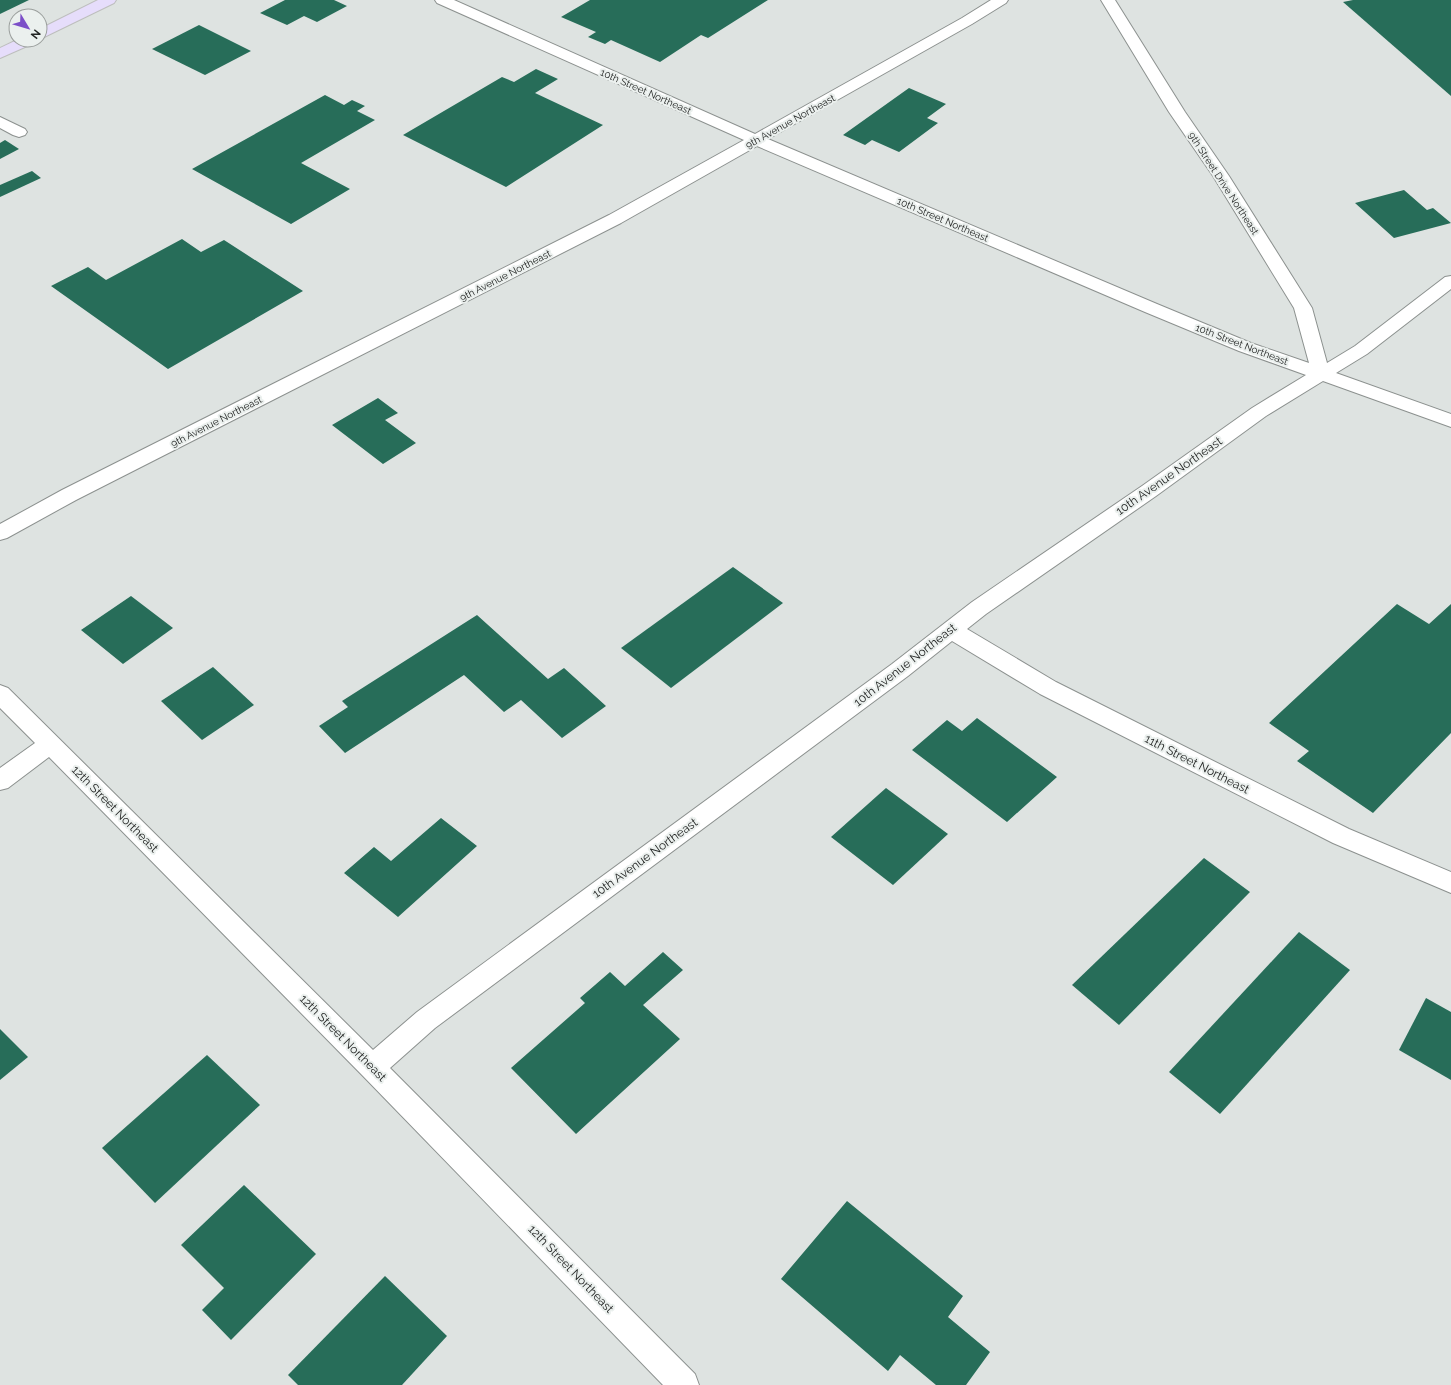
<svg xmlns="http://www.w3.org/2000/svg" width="1451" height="1385" viewBox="0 0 1451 1385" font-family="Raleway,sans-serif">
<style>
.building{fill:#276d59}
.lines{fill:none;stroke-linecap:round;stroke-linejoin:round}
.minor-casing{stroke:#8c918f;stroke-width:2}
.major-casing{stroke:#bdbebd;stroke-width:2}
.minor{fill:#fff;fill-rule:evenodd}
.major{fill:#e6ddfb;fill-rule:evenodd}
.labels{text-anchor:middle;stroke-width:4;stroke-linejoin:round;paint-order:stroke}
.far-street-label{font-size:10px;fill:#232524;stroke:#ebf0ee}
.street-label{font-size:12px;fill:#232524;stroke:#ebf0ee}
</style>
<rect width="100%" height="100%" fill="#dee3e1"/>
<g class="building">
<polygon points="0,0 29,0 0,14"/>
<polygon points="285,0 334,0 347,6 317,22 304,16 287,25 260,13"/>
<polygon points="590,0 768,0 708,38 701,35 660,62 611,40 605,44 588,37 596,32 561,17"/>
<polygon points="1353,0 1451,0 1451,96 1343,2"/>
<polygon points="199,25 251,51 205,75 152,49"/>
<polygon points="536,69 558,79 535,93 603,125 506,187 403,135 502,77 514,82"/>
<polygon points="909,88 946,104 927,118 938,123 899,152 872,140 865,145 843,135"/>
<polygon points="325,95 344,105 352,100 365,106 357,111 375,120 301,163 350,189 291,224 192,169"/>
<polygon points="5,140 19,149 0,159 0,143"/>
<polygon points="32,171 41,178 0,197 0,185"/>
<polygon points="1404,190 1427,210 1433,208 1451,223 1394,238 1355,203"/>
<polygon points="182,239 201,252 224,240 303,291 168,369 51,286 88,267 106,280"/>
<polygon points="378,398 398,413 385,420 416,443 383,464 332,425"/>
<polygon points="733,567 783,603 671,688 621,648"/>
<polygon points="131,596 173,628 123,664 81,630"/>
<polygon points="1397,604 1429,624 1451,604 1451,733 1373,813 1297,761 1309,751 1269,723"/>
<polygon points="477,615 548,679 564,668 606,706 562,738 521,700 504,712 464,675 345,753 319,726 348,707 342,701"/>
<polygon points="213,667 254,705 202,740 161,701"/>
<polygon points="977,718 1057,777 1007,822 912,750 947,720 962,731"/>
<polygon points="886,788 948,834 893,885 831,837"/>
<polygon points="441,818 477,846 398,917 344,873 374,847 391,861"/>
<polygon points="1204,858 1250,892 1119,1025 1072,985"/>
<polygon points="1299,932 1350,970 1220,1114 1169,1072"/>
<polygon points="663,952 683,970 643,1005 680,1039 576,1134 511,1068 585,1003 580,998 610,972 625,986"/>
<polygon points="1426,998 1451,1012 1451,1080 1399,1050"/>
<polygon points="0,1029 28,1057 0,1080"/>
<polygon points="207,1055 260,1105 155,1203 102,1148"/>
<polygon points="244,1185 316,1254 231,1340 202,1310 224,1288 181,1245"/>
<polygon points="847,1201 963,1296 948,1317 990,1352 966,1385 936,1385 900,1355 888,1371 781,1279"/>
<polygon points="385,1276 447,1336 402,1385 298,1385 288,1375"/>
</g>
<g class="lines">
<g class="minor-casing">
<g id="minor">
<polygon points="435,0 454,0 755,134 962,18 991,0 1008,0 1006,3 972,24 768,139 1157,304 1251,343 1309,363 1294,308 1213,176 1169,112 1101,0 1115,0 1185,112 1229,176 1312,308 1327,363 1355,346 1445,277 1451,276 1451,289 1367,354 1336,373 1451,414 1451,427 1323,381 1266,416 1156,496 986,614 967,629 1056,682 1349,829 1451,872 1451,893 1333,843 1040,694 952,641 908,676 435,1028 390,1068 695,1374 699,1385 663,1385 363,1076 49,757 8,788 0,790 0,768 35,743 0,708 0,685 8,688 373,1050 417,1012 892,664 972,602 1142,486 1252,408 1306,375 1239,351 1145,312 757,146 621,223 76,500 7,538 0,540 0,524 62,490 609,215 744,140 437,3"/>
<polygon points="0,117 25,129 27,132 25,135 19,137 13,135 0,128"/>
</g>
</g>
<g class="major-casing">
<g id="major">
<polygon points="98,0 116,0 114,3 40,39 40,29"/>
<polygon points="17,40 36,40 34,43 0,58 0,48"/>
</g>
</g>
<use href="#minor" class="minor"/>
<use href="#major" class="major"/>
</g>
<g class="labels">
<g class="far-street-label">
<text transform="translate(646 91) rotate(24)" y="4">10th Street Northeast</text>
<text transform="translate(790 121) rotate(-29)" y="4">9th Avenue Northeast</text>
<text transform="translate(1224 183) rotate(57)" y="4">9th Street Drive Northeast</text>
<text transform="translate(943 219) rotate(23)" y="4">10th Street Northeast</text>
<text transform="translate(505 275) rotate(-27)" y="4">9th Avenue Northeast</text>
<text transform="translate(1242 344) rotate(21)" y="4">10th Street Northeast</text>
<text transform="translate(216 421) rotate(-27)" y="4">9th Avenue Northeast</text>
</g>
<g class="street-label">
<text transform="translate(1169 476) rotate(-35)" y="4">10th Avenue Northeast</text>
<text transform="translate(905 665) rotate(-38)" y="4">10th Avenue Northeast</text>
<text transform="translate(1197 764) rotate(27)" y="4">11th Street Northeast</text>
<text transform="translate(115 809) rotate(45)" y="4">12th Street Northeast</text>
<text transform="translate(645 858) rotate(-36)" y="4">10th Avenue Northeast</text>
<text transform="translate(343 1038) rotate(45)" y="4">12th Street Northeast</text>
<text transform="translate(571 1269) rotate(46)" y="4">12th Street Northeast</text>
</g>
</g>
<g transform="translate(28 28) rotate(128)"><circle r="19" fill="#ebf0ee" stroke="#9b9f9d"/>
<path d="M0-3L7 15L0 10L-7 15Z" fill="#7c4fc8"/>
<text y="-6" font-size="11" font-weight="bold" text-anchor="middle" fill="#232524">N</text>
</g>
</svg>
